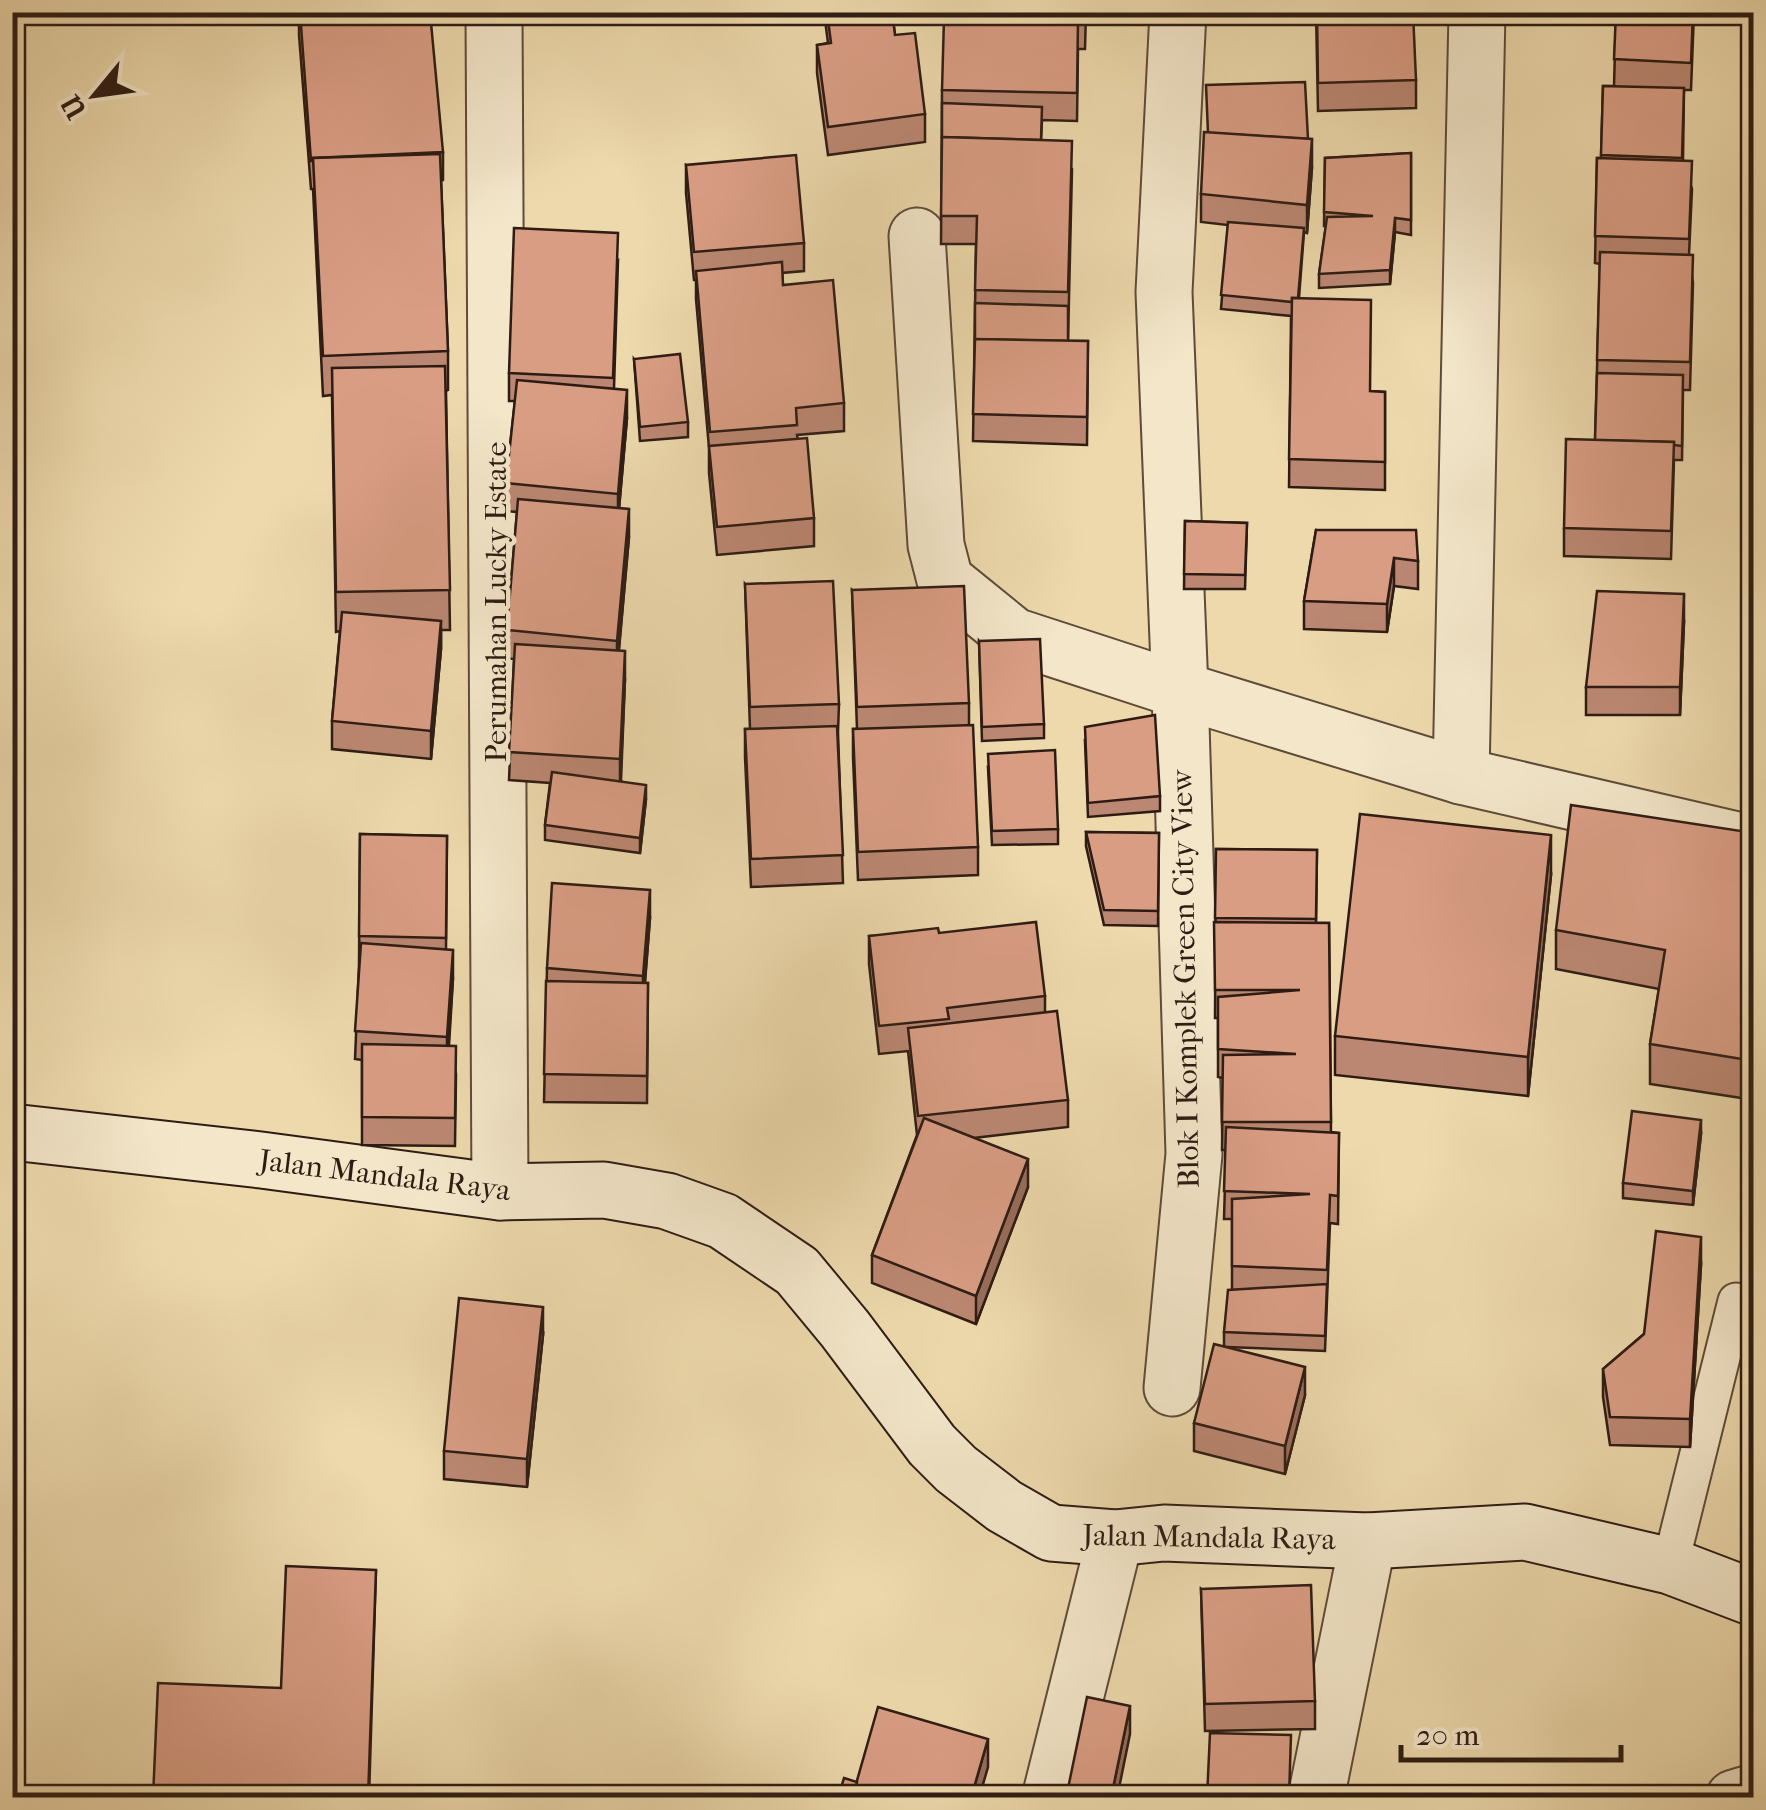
<svg xmlns="http://www.w3.org/2000/svg" width="1766" height="1810" viewBox="0 0 1766 1810" font-family="'IM FELL French Canon',serif">
<style>
.lines{fill:none;stroke-linecap:round;stroke-linejoin:round}
.lane-casing{stroke:#5e4b3a;stroke-width:39}
.street-casing{stroke:#5e4b3a;stroke-width:59}
.secondary-casing{stroke:#2e1c14;stroke-width:59}
.lane{stroke:#f3e6c9;stroke-width:35}
.street{stroke:#f3e6c9;stroke-width:55}
.secondary{stroke:#f3e6c9;stroke-width:55}
.wall{fill:#bb8772;stroke:#2e1c14;stroke-width:2.5}
.shaded-wall{fill:#986e5c;stroke:#2e1c14;stroke-width:2.5}
.building{fill:#d99d84;stroke:#2e1c14;stroke-width:2.5}
.labels{text-anchor:middle;stroke-width:9;stroke-linejoin:round;paint-order:stroke}
.street-label{font-size:30px;fill:#2e1c14;stroke:#f3e6c9}
</style>
<rect width="100%" height="100%" fill="#edd9ac"/>
<filter id="stains"><feTurbulence type="fractalNoise" baseFrequency=".002" numOctaves="4"/><feColorMatrix values="0 0 0 0 .2 0 0 0 0 .09 0 0 0 0 .02 0 0 0 .5 -.17"/></filter>
<radialGradient id="worn" r=".72"><stop offset=".6" stop-color="#630" stop-opacity="0"/><stop offset="1" stop-color="#630" stop-opacity=".3"/></radialGradient>
<g class="lines">
<g class="lane-casing">
<polyline id="lane" points="1670,1566 1736,1301"/>
</g>
<g class="street-casing">
<g id="street">
<polyline points="494,12 500,1192"/>
<polyline points="917,236 936,545 945,580 1014,636 1180,690 1461,776 1754,844"/>
<polyline points="1461,776 1477,12"/>
<polyline points="1172,1388 1194,1154 1180,690 1164,292 1178,12"/>
<polyline points="1050,1798 1115,1538"/>
<polyline points="1316,1798 1368,1541"/>
<polyline points="1734,1798 1754,1792"/>
</g>
</g>
<g class="secondary-casing">
<polyline id="secondary" points="12,1132 261,1160 500,1192 604,1190 667,1201 723,1221 797,1271 845,1329 932,1445 956,1469 1004,1506 1051,1533 1115,1538 1164,1533 1368,1541 1525,1532 1670,1566 1754,1598"/>
</g>
<use href="#lane" class="lane"/>
<use href="#street" class="street"/>
<use href="#secondary" class="secondary"/>
</g>
<g class="wall">
<polygon points="299,12 443,152 443,180 441,181 448,351 448,390 446,391 450,630 441,630 441,649 431,759 332,749 332,721 340,631 336,632 332,395 323,396 313,189 311,189 299,35"/>
<polygon points="824,12 892,12 895,35 925,114 925,142 828,155 817,73 817,45 828,43"/>
<polygon points="1086,12 1085,49 1078,49 1077,121 1042,120 1041,140 1072,169 1068,341 1088,341 1087,445 973,441 976,244 941,244 942,90 993,20"/>
<polygon points="1316,12 1416,80 1416,108 1318,111"/>
<polygon points="1616,12 1694,12 1691,90 1684,90 1683,161 1692,189 1689,255 1693,283 1690,390 1683,390 1682,460 1674,460 1671,559 1564,556 1564,528 1595,440 1600,264 1595,263 1597,158 1601,158 1603,86 1614,86"/>
<polygon points="1308,139 1312,167 1307,233 1304,232 1299,298 1370,391 1385,392 1385,490 1289,487 1291,316 1221,309 1228,225 1201,222 1201,194"/>
<polygon points="1411,153 1411,235 1395,232 1390,284 1319,288 1319,274 1326,226 1324,226 1325,158"/>
<polygon points="686,165 804,243 804,271 782,273 783,285 844,403 844,431 797,435 814,518 814,546 717,555 709,473 709,448 696,299 696,280 694,280 686,193"/>
<polygon points="618,261 614,388 627,418 619,508 629,537 619,650 625,679 621,781 646,799 640,853 545,840 545,825 550,783 509,780 514,659 507,658 507,630 517,512 506,511 506,483 515,401 509,401 509,373"/>
<polygon points="634,359 688,422 688,437 640,441"/>
<polygon points="1185,521 1247,523 1245,589 1184,589"/>
<polygon points="1316,530 1418,561 1418,589 1394,586 1387,632 1304,629 1304,601"/>
<polygon points="745,584 839,704 838,732 843,883 751,887 745,757 745,729 750,729"/>
<polygon points="852,590 969,703 969,725 978,847 978,875 858,880 853,757 853,729 857,729"/>
<polygon points="1684,622 1680,715 1586,715 1586,687"/>
<polygon points="979,641 1044,724 1044,738 982,741"/>
<polygon points="1085,741 1160,796 1160,811 1088,817"/>
<polygon points="988,768 1058,829 1058,844 992,845"/>
<polygon points="1086,832 1159,833 1158,926 1104,925 1086,846"/>
<polygon points="1754,833 1754,1064 1748,1099 1650,1084 1650,1044 1659,989 1556,969 1556,930"/>
<polygon points="360,834 447,836 446,950 453,978 449,1046 456,1074 455,1146 362,1145 362,1060 355,1059 359,964"/>
<polygon points="1216,849 1317,850 1316,923 1329,923 1331,1132 1339,1133 1338,1224 1330,1223 1325,1351 1226,1347 1305,1395 1285,1474 1194,1451 1194,1423 1224,1346 1224,1332 1232,1289 1232,1219 1224,1219 1226,1150 1222,1150 1223,1078 1218,1077 1218,1018 1215,1018"/>
<polygon points="1551,875 1528,1096 1335,1075 1335,1036"/>
<polygon points="650,918 645,983 648,983 647,1103 544,1102 547,968"/>
<polygon points="939,933 1045,996 1045,1012 1068,1100 1068,1127 974,1138 1028,1187 976,1324 872,1283 872,1255 917,1135 908,1051 879,1054 869,964 869,936"/>
<polygon points="1701,1134 1693,1205 1623,1198 1623,1183"/>
<polygon points="1701,1265 1690,1447 1610,1445 1603,1397 1603,1369 1644,1334"/>
<polygon points="543,1335 527,1487 444,1479 444,1451"/>
<polygon points="1201,1589 1315,1701 1315,1729 1205,1731"/>
</g>
<g class="shaded-wall">
<polygon points="1312,139 1312,167 1307,233 1307,205"/>
<polygon points="1395,218 1395,232 1390,284 1390,270"/>
<polygon points="627,390 627,418 618,521 618,494"/>
<polygon points="629,509 629,537 617,669 617,641"/>
<polygon points="1394,558 1394,586 1387,632 1387,604"/>
<polygon points="1684,594 1684,622 1680,715 1680,687"/>
<polygon points="441,621 441,649 431,759 431,731"/>
<polygon points="625,651 625,679 620,787 620,759"/>
<polygon points="646,785 646,799 640,853 640,838"/>
<polygon points="1551,835 1551,875 1528,1096 1528,1057"/>
<polygon points="650,890 650,918 643,1004 643,976"/>
<polygon points="453,950 453,978 447,1065 447,1037"/>
<polygon points="1754,1025 1754,1064 1748,1099 1748,1060"/>
<polygon points="1701,1120 1701,1134 1693,1205 1693,1191"/>
<polygon points="1028,1159 1028,1187 976,1324 976,1296"/>
<polygon points="1701,1237 1701,1265 1690,1447 1690,1419"/>
<polygon points="543,1307 543,1335 527,1487 527,1459"/>
<polygon points="1305,1367 1305,1395 1285,1474 1285,1446"/>
<polygon points="376,1570 369,1798 368,1798"/>
<polygon points="1130,1706 1130,1734 1117,1798 1111,1798"/>
<polygon points="988,1739 988,1767 979,1798 971,1798"/>
</g>
<g class="building">
<polygon points="300,12 430,12 443,152 313,158 313,161 311,161"/>
<polygon points="827,12 892,12 895,35 915,33 925,114 828,127 817,45 831,43"/>
<polygon points="993,12 1086,12 1085,22 1078,21 1077,93 942,90 944,18 993,20"/>
<polygon points="1317,12 1413,12 1416,80 1318,83"/>
<polygon points="1616,12 1693,12 1691,63 1614,59"/>
<polygon points="1305,82 1308,139 1208,133 1206,85"/>
<polygon points="1603,86 1684,88 1682,158 1601,155"/>
<polygon points="942,103 1042,107 1041,140 942,137"/>
<polygon points="1204,132 1312,139 1307,205 1201,194"/>
<polygon points="942,137 1072,141 1068,292 975,290 977,216 941,216"/>
<polygon points="1411,153 1411,220 1395,218 1390,270 1319,274 1327,217 1373,216 1324,212 1325,158"/>
<polygon points="440,154 448,351 323,356 313,158"/>
<polygon points="796,155 804,243 694,252 686,165"/>
<polygon points="1597,158 1692,161 1689,239 1595,236"/>
<polygon points="1228,222 1304,228 1298,298 1292,298 1292,302 1221,295"/>
<polygon points="514,228 618,233 613,378 509,373"/>
<polygon points="1600,252 1693,255 1690,362 1597,360"/>
<polygon points="782,262 783,285 833,280 844,403 796,408 797,425 710,432 696,271"/>
<polygon points="1292,298 1371,300 1370,391 1385,392 1385,462 1289,459"/>
<polygon points="975,303 1068,306 1068,341 975,339"/>
<polygon points="975,339 1088,341 1087,417 973,414"/>
<polygon points="680,354 688,422 640,427 634,359"/>
<polygon points="445,366 450,590 336,592 332,368"/>
<polygon points="1597,373 1683,375 1682,446 1674,445 1674,442 1595,440"/>
<polygon points="517,380 627,390 618,494 506,483"/>
<polygon points="807,438 814,518 717,527 709,446"/>
<polygon points="1566,439 1674,442 1671,531 1564,528"/>
<polygon points="518,499 629,509 617,641 507,630"/>
<polygon points="1185,521 1247,523 1245,575 1184,574"/>
<polygon points="1316,530 1416,530 1418,561 1394,558 1387,604 1304,601"/>
<polygon points="833,581 839,704 750,707 745,584"/>
<polygon points="964,586 969,703 857,707 852,590"/>
<polygon points="1597,591 1684,594 1680,687 1586,687"/>
<polygon points="342,612 441,621 431,731 332,721"/>
<polygon points="1040,639 1044,724 982,727 979,641"/>
<polygon points="515,644 625,651 620,759 509,752"/>
<polygon points="1155,715 1160,796 1088,803 1085,727"/>
<polygon points="973,725 978,847 858,852 853,729"/>
<polygon points="837,726 843,855 751,859 745,729"/>
<polygon points="1055,750 1058,829 992,831 988,754"/>
<polygon points="552,772 646,785 640,838 545,825"/>
<polygon points="1571,805 1754,833 1754,1025 1748,1060 1650,1044 1665,950 1556,930"/>
<polygon points="1360,814 1551,835 1528,1057 1335,1036"/>
<polygon points="1086,832 1159,833 1158,911 1104,910"/>
<polygon points="360,834 447,836 446,938 359,936"/>
<polygon points="1216,849 1317,850 1316,919 1215,918"/>
<polygon points="552,883 650,890 643,976 547,968"/>
<polygon points="1036,922 1045,996 947,1008 949,1019 879,1026 869,936 938,928 939,933"/>
<polygon points="1214,922 1329,923 1331,1122 1222,1122 1223,1055 1296,1054 1218,1049 1218,997 1300,990 1215,990"/>
<polygon points="361,943 453,950 447,1037 355,1031"/>
<polygon points="546,981 648,983 647,1076 544,1074"/>
<polygon points="1057,1011 1068,1100 918,1116 908,1028"/>
<polygon points="362,1044 456,1046 455,1118 362,1117"/>
<polygon points="1632,1111 1701,1120 1693,1191 1623,1183"/>
<polygon points="924,1118 1028,1159 976,1296 872,1255"/>
<polygon points="1226,1127 1339,1133 1338,1196 1330,1195 1327,1270 1232,1266 1232,1199 1310,1194 1224,1191"/>
<polygon points="1656,1231 1701,1237 1690,1419 1610,1417 1603,1369 1644,1334"/>
<polygon points="1327,1284 1325,1336 1224,1332 1228,1290"/>
<polygon points="459,1298 543,1307 527,1459 444,1451"/>
<polygon points="1214,1344 1305,1367 1285,1446 1194,1423"/>
<polygon points="286,1566 376,1570 368,1798 153,1798 158,1683 281,1688"/>
<polygon points="1311,1585 1315,1701 1205,1704 1201,1589"/>
<polygon points="1087,1697 1130,1706 1111,1798 1066,1798"/>
<polygon points="878,1707 988,1739 971,1798 852,1798"/>
<polygon points="1210,1733 1291,1735 1289,1798 1207,1798"/>
<polygon points="844,1778 857,1782 852,1798 838,1798"/>
</g>
<g class="labels">
<g class="street-label">
<text transform="translate(496 602) rotate(-90)" y="10">Perumahan Lucky Estate</text>
<text transform="translate(1185 979) rotate(-91)" y="10">Blok I Komplek Green City View</text>
<text transform="translate(385 1175) rotate(7)" y="10">Jalan Mandala Raya</text>
<text transform="translate(1209 1537) rotate(1)" y="10">Jalan Mandala Raya</text>
</g>
</g>
<rect width="1766" height="1810" fill="none" stroke="#edd9ac" stroke-width="50"/>
<rect x="15" y="15" width="1736" height="1780" fill="none" stroke="#2e1c14" stroke-width="5"/>
<rect x="25" y="25" width="1716" height="1760" fill="none" stroke="#2e1c14" stroke-width="2.5"/>
<g transform="translate(95 95) rotate(241)" stroke="#f3e6c9" stroke-width="8" paint-order="stroke">
<path d="M0-8L18 38L0 25L-18 38Z" fill="#2e1c14"/>
<text y="-15" font-size="28" font-weight="bold" text-anchor="middle" fill="#2e1c14">U</text>
</g>
<path d="M1401 1745v15h220v-15" fill="none" stroke="#2e1c14" stroke-width="5"/>
<text x="1416" y="1745" font-size="30" fill="#2e1c14" stroke="#f3e6c9" stroke-width="8" paint-order="stroke">20 m</text>
<rect width="100%" height="100%" filter="url(#stains)"/>
<rect width="100%" height="100%" fill="url(#worn)"/>
</svg>
